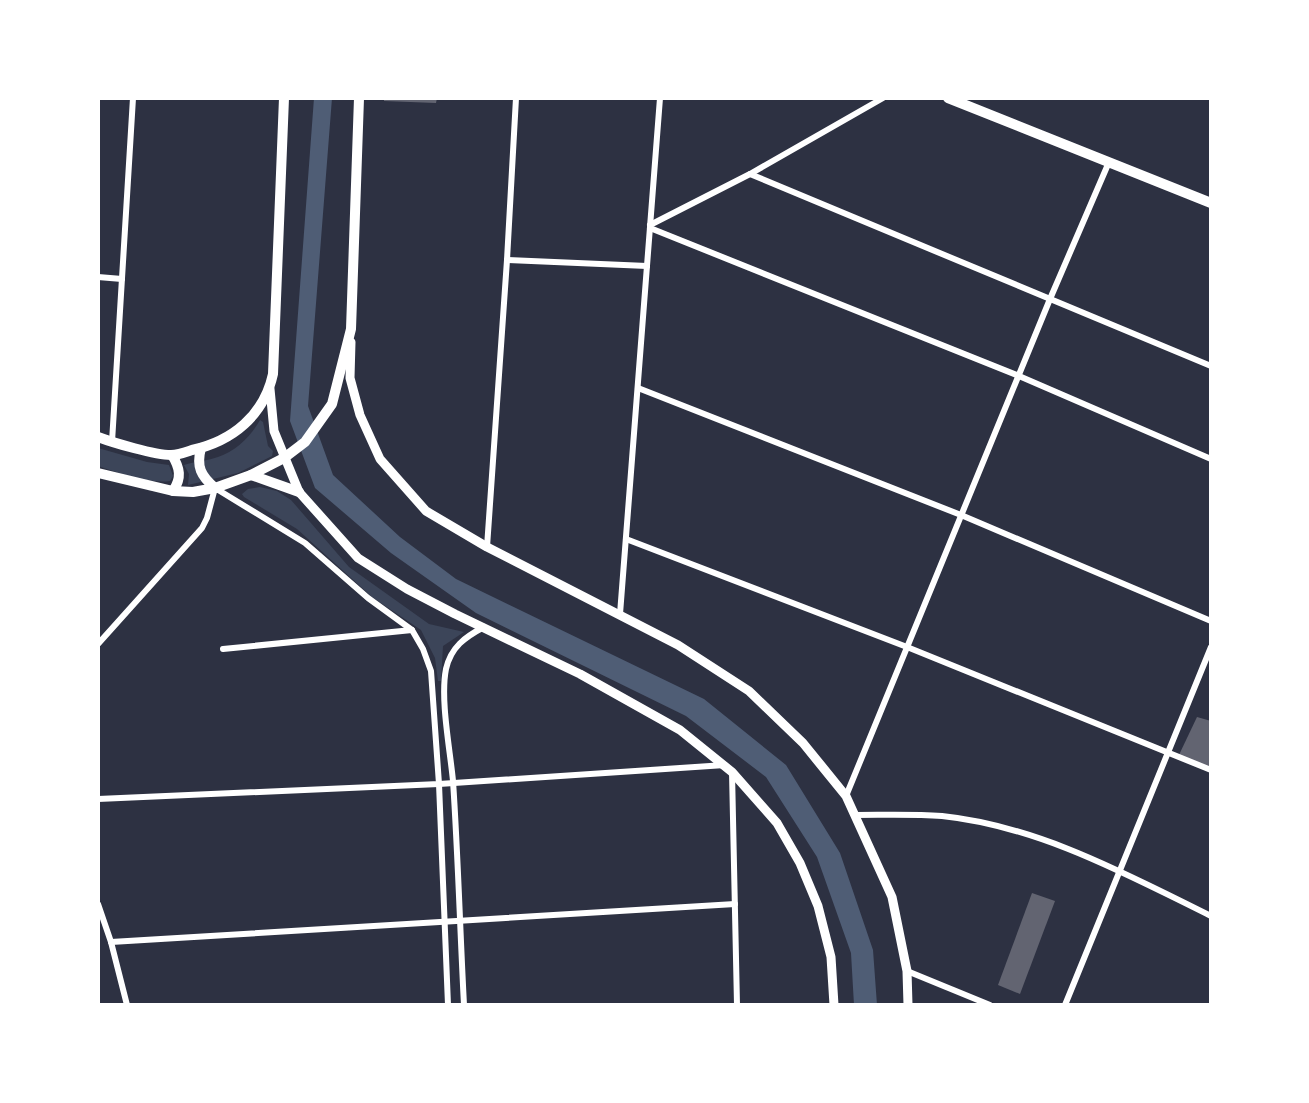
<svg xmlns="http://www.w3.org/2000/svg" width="1309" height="1103" viewBox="0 0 1309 1103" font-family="Roboto,sans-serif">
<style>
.green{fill:#3c4559}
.water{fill:#4f5d75}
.building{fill:#626471}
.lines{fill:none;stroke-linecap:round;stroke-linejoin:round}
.minor{stroke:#fff;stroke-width:6}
.secondary{stroke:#fff;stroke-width:9}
.primary{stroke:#fff;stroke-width:10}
</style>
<rect width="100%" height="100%" fill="#2d3142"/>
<g class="green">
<path d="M260 420 263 422 268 446 273 451 272 456 238 473 188 485 189 474 184 465C195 461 207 461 218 457 236 451 251 436 260 420Z"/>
<path d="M98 448 147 462 169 465 173 476 170 481C148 484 119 473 98 466Z"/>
<polygon points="260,487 277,491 291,500 349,567 429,624 464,632 443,646 441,681 438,681 435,658 421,630 372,597 297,529 244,497 242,494 248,489"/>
</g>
<polygon class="water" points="314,98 332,98 308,406 333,475 400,537 456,579 704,699 786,765 840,853 873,950 877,1005 854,1005 851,953 817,857 766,777 686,716 476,613 391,553 315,488 290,421"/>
<g class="building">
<polygon points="384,98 437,98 436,103 384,101"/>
<polygon points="1197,717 1211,721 1211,767 1178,757"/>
<polygon points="1032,893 1055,901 1020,994 998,985"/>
</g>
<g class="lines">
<g class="minor">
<polyline points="750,174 1211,366"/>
<polyline points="650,225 750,174 883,98"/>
<polyline points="650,228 1019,376 1211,459"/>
<polyline points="507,260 647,266"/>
<polyline points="98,277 122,279"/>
<polyline points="638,388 961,515 1211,621"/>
<polyline points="112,442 133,98"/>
<polyline points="626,539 907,647 1211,770"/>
<polyline points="487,547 507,260 516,98"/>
<polyline points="620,614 660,98"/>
<polyline points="98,644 202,528 207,518 215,488 305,543 368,598 412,630 423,649 431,671 439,784 448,1005"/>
<polyline points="223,649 412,630"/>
<polyline points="732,772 737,1005"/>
<polyline points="846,796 1050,299 1109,162"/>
<polyline points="98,799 439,784 725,765"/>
<path d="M856 815C885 815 913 814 942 816 1038 826 1126 874 1211 916"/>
<polyline points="98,904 111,942 127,1005"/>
<polyline points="111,942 735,904"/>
<polyline points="907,971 990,1005"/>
<path d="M464 1005C460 930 458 855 453 781 450 749 440 699 446 669 451 647 465 637 484 627"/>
<polyline points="1065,1005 1211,647"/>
</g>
<g class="secondary">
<polyline points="351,342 350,378 360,415 380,459 426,511 487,547 678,645 749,691 803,743 846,796 892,897 907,971 908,1005"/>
<polyline points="270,389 274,431 299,492 358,558 407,589 455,614 580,674 680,730 732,772 777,823 800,863 818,906 831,957 834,1005"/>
</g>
<g class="primary">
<polyline points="948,98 1211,203"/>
<path d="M98 437C114 443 155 455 171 455 178 455 186 452 192 450 233 441 264 415 273 374L284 98"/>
<path d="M201 448C196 467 201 476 215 488"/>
<path d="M172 455C180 468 182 478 173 491"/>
<polyline points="98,473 173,491 193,492 215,488 251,475 284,458 305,442 332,404 351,329 359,98"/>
<polyline points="251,475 299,492"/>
</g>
</g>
<rect width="1309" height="1103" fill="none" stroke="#ffffff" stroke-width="200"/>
</svg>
